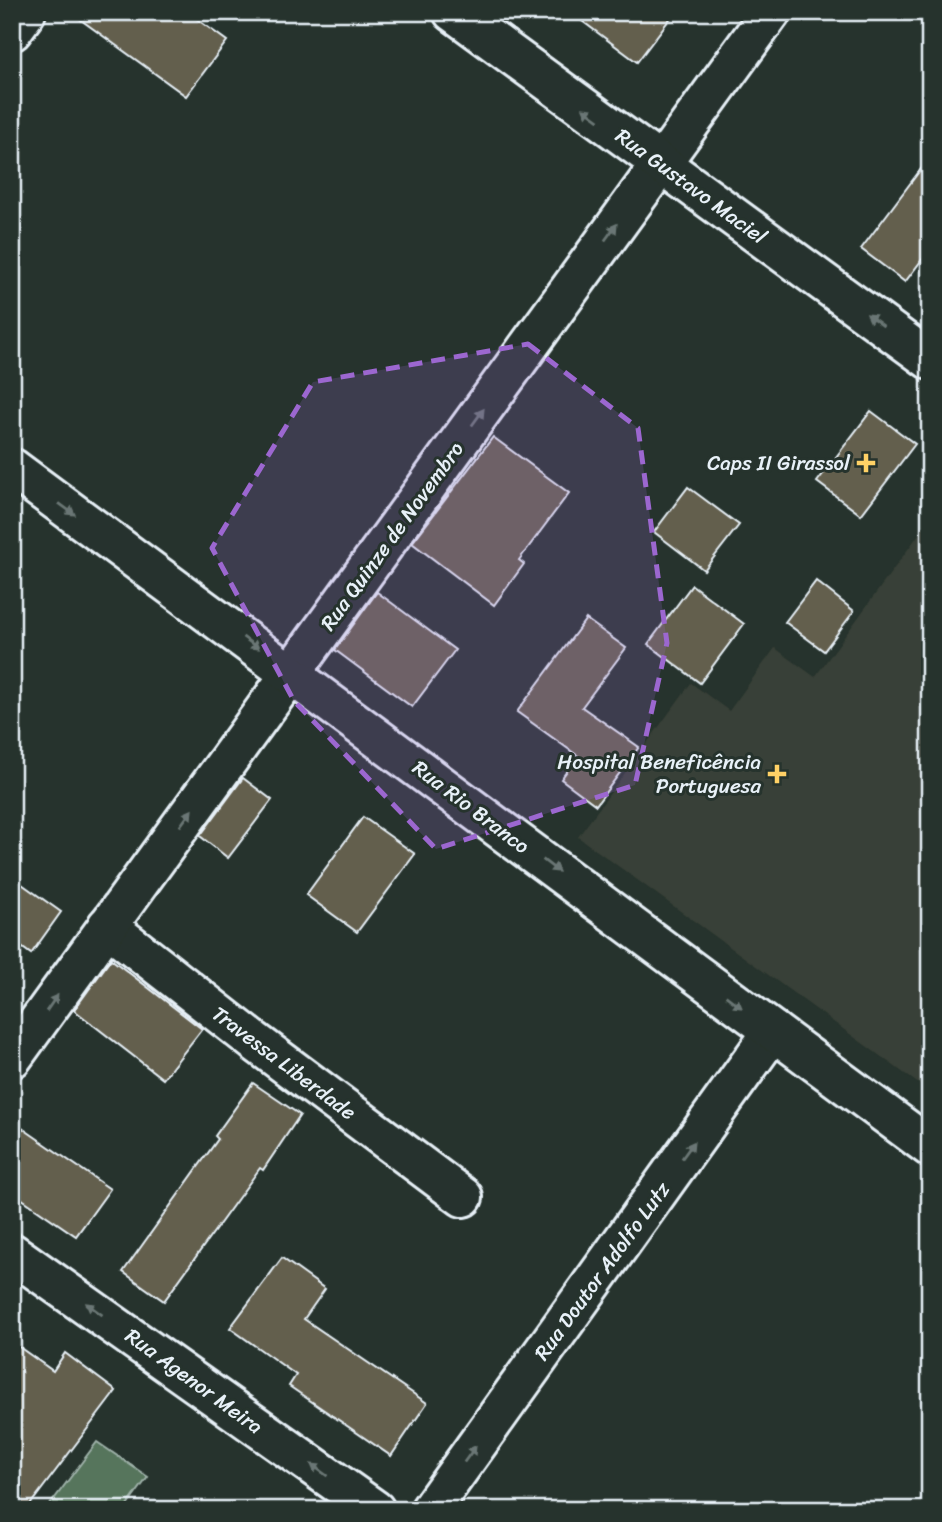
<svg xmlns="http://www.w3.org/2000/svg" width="942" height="1522" viewBox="0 0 942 1522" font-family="Sriracha,sans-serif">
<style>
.built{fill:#394037}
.green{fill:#56745c;stroke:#9fb2aa;stroke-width:2}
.building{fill:#645f4d;stroke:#e8f1f8;stroke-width:2}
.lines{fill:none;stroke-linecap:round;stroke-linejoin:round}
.minor-casing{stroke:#e8f1f8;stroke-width:44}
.tertiary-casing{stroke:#e8f1f8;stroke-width:44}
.minor{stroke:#26332d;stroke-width:38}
.tertiary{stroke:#26332d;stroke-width:38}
.oneway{fill:#6a7674}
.marked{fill:#9c67d0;fill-opacity:0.2;stroke:#9c67d0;stroke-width:5;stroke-dasharray:14 9;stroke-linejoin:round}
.poi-dot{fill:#ffd166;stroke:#26332d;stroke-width:2.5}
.labels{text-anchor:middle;stroke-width:6;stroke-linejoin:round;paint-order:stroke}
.street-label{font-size:21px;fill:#e8f1f8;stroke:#26332d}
.poi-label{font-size:21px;fill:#e8f1f8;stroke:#26332d;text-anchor:end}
</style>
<rect width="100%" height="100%" fill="#26332d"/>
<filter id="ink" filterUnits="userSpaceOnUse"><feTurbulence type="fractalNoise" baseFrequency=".0143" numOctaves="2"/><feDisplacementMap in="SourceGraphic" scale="14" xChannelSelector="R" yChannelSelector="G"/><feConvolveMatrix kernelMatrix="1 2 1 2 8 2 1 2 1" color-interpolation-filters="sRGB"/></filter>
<g filter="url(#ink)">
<polygon class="built" points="930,519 930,1092 578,837 691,683 729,711 775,648 815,677"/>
<polygon class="green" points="97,1442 148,1477 124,1510 46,1510"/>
<g class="building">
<polygon points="70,12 187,12 227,41 186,96"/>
<polygon points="570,12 675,12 637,62"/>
<polygon points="930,157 930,249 905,282 861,249"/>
<polygon points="871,411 915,444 861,515 817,482"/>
<polygon points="493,437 569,493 519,560 524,564 494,605 412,543"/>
<polygon points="688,487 739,525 704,570 654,532"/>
<polygon points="816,581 854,611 824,651 785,622"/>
<polygon points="692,585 744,624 700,683 648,644"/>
<polygon points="377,592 455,650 412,707 335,650"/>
<polygon points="586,619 626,648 582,707 639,747 596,805 561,779 578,756 517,712"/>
<polygon points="243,778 272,800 228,858 200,836"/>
<polygon points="363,817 415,854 357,932 306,895"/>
<polygon points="12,877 61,912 31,954 12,940"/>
<polygon points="111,959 202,1029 163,1079 74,1010"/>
<polygon points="253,1083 300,1115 263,1170 260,1168 164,1301 123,1272 218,1139 215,1136"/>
<polygon points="12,1121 110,1189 76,1236 12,1192"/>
<polygon points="282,1258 325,1289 304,1319 427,1403 391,1456 289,1386 296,1375 230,1328"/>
<polygon points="12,1342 53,1371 65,1353 116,1391 26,1510 12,1510"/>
</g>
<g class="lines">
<g class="minor-casing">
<g id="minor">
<polyline points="12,31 26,12"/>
<polyline points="107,926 254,1041 463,1197"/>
<polyline points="12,1058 771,12"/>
<polyline points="12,1253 375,1510"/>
<polyline points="430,1510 773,1031"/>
</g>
</g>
<g class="tertiary-casing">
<g id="tertiary">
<polyline points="453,12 930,360"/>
<polyline points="12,468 930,1147"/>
</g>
</g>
<use href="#minor" class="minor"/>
<use href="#tertiary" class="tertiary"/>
</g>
<defs><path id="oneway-solid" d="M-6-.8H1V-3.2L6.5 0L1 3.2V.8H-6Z" transform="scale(1.75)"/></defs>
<g class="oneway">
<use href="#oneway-solid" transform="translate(591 114) rotate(-144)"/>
<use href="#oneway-solid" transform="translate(611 232) rotate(-54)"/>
<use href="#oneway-solid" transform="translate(875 320) rotate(-144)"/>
<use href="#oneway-solid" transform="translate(478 417) rotate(-54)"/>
<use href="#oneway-solid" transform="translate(67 509) rotate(36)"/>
<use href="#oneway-solid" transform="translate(251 643) rotate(36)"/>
<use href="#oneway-solid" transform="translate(186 818) rotate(-54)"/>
<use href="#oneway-solid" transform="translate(551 866) rotate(37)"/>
<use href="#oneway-solid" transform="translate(734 1002) rotate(37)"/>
<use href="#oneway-solid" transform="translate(52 1003) rotate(-55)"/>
<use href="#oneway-solid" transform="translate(688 1150) rotate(-54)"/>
<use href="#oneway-solid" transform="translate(94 1309) rotate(-144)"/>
<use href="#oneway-solid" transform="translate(470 1454) rotate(-54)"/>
<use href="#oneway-solid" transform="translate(319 1470) rotate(-144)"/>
</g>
</g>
<path class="marked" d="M528 344 638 428 667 643 635 785 436 849 294 701 212 548 313 382Z"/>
<g class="poi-dot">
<path d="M862.5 452.5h7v7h7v7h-7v7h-7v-7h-7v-7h7z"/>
<path d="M773.5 763.5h7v7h7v7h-7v7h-7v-7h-7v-7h7z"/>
</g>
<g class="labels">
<g class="street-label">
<text transform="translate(691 186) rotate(36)" y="7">Rua Gustavo Maciel</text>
<text transform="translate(392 536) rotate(-54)" y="7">Rua Quinze de Novembro</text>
<text transform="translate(471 807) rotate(37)" y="7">Rua Rio Branco</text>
<text transform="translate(284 1063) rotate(37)" y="7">Travessa Liberdade</text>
<text transform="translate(602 1271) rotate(-54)" y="7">Rua Doutor Adolfo Lutz</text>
<text transform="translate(194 1381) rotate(36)" y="7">Rua Agenor Meira</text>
</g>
<g class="poi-label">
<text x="850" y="470">Caps II Girassol</text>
<text x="761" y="769">Hospital Beneficência<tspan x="761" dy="24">Portuguesa</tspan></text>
</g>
</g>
<rect width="942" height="1522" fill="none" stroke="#26332d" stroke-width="42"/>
<rect x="21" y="21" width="900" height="1480" fill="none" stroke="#e8f1f8" stroke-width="2.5" filter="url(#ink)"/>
</svg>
